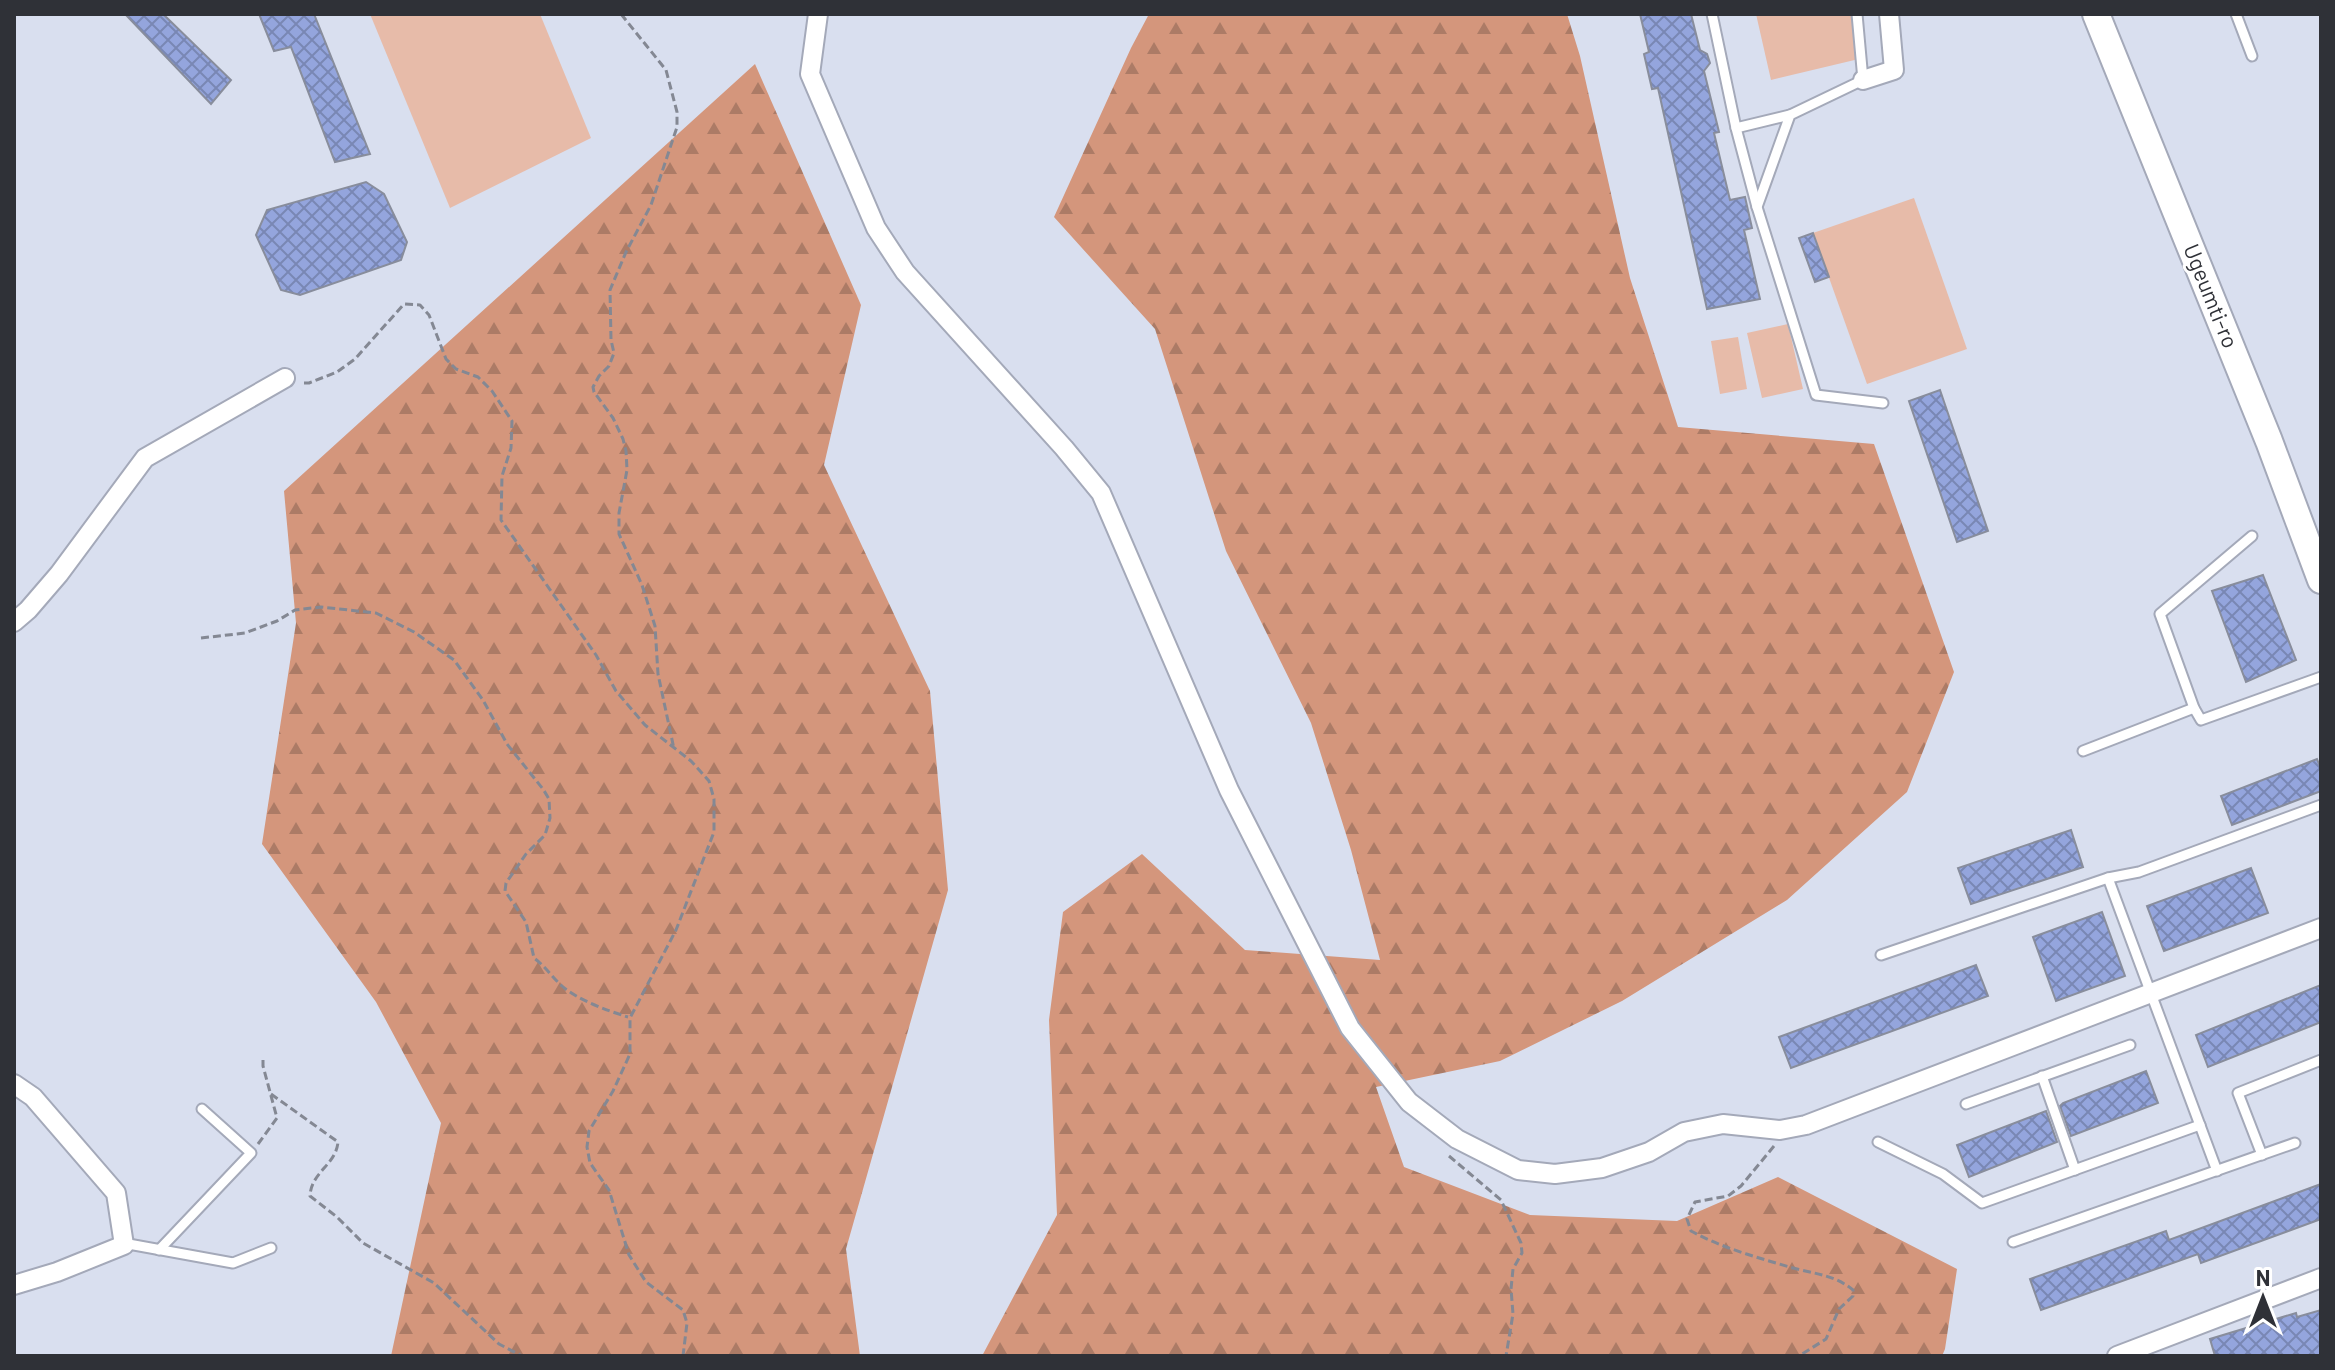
<svg xmlns="http://www.w3.org/2000/svg" width="2335" height="1370" viewBox="0 0 2335 1370" font-family="Barlow,sans-serif">
<style>
.forest{fill:url(#forest-firs)}
.green{fill:#e7bba9}
.building{fill:url(#building-cross-hatch);stroke:#888d9c;stroke-width:2}
.lines{fill:none;stroke-linecap:round;stroke-linejoin:round}
.lane-casing{stroke:#a4a9b9;stroke-width:13}
.street-casing{stroke:#a4a9b9;stroke-width:22}
.secondary-casing{stroke:#a4a9b9;stroke-width:30}
.path{stroke:#848893;stroke-width:3;stroke-dasharray:8 4;stroke-linecap:butt}
.lane{stroke:#fff;stroke-width:9}
.street{stroke:#fff;stroke-width:18}
.secondary{stroke:#fff;stroke-width:26}
.labels{text-anchor:middle;stroke-width:6;stroke-linejoin:round;paint-order:stroke}
.street-label{font-size:22px;fill:#2f3137;stroke:#fff}
</style>
<defs>
<pattern id="forest-firs" width="22" height="20" patternUnits="userSpaceOnUse" patternTransform="scale(2)"><rect width="22" height="20" fill="#d4967c"/><path d="M5 1l3.5 6h-7zM16 11l3.5 6h-7z" fill="#ac7b66"/></pattern>
<pattern id="building-cross-hatch" width="8" height="8" patternUnits="userSpaceOnUse" patternTransform="scale(2)"><rect width="8" height="8" fill="#94a5dd"/><path d="M0 0l8 8M0 8l8-8" fill="none" stroke="#7987b4"/></pattern>
</defs>
<rect width="100%" height="100%" fill="#d9dfef"/>
<g class="forest">
<polygon points="1149,14 1567,14 1580,56 1630,278 1678,427 1874,444 1954,672 1907,792 1787,900 1622,1001 1500,1061 1376,1087 1404,1167 1530,1215 1677,1221 1778,1177 1957,1269 1945,1349 1942,1356 982,1356 1057,1215 1049,1020 1063,912 1142,854 1245,950 1380,960 1351,850 1311,723 1226,551 1155,329 1054,217 1131,48"/>
<polygon points="755,64 861,305 824,465 930,691 948,890 846,1249 860,1356 391,1356 441,1123 376,1002 262,844 296,623 284,491"/>
</g>
<g class="green">
<polygon points="370,14 540,14 591,138 450,208"/>
<polygon points="1756,14 1852,14 1863,58 1771,80"/>
<polygon points="1914,198 1967,349 1867,384 1813,233"/>
<polygon points="1788,324 1803,389 1762,398 1747,333"/>
<polygon points="1738,337 1747,389 1720,394 1711,341"/>
</g>
<g class="building">
<polygon points="125,14 163,14 231,80 211,104"/>
<polygon points="259,14 314,14 370,154 335,162 291,47 274,51"/>
<polygon points="1640,14 1691,14 1700,50 1707,54 1710,63 1704,71 1719,132 1714,133 1730,200 1745,197 1752,228 1744,230 1760,299 1707,309 1658,88 1652,89 1644,54 1649,52"/>
<polygon points="366,182 384,194 407,242 401,260 300,295 281,290 256,235 267,210"/>
<polygon points="1813,233 1829,277 1815,282 1799,238"/>
<polygon points="1940,390 1988,531 1957,542 1909,401"/>
<polygon points="2263,575 2296,660 2246,682 2212,591"/>
<polygon points="2317,759 2321,769 2321,791 2232,825 2221,796"/>
<polygon points="2071,830 2083,867 1971,904 1958,868"/>
<polygon points="2251,868 2268,913 2164,951 2147,906"/>
<polygon points="2102,912 2125,976 2056,1001 2033,937"/>
<polygon points="1976,965 1988,996 1791,1068 1779,1037"/>
<polygon points="2321,985 2321,1022 2208,1067 2196,1035"/>
<polygon points="2146,1071 2158,1103 2071,1136 2060,1106 2063,1103"/>
<polygon points="2046,1111 2057,1142 1969,1177 1957,1145"/>
<polygon points="2321,1184 2321,1219 2201,1263 2198,1254 2041,1310 2030,1279 2166,1231 2169,1240"/>
<polygon points="2321,1310 2321,1356 2215,1356 2210,1339 2296,1313 2297,1317"/>
</g>
<g class="lines">
<g class="lane-casing">
<g id="lane">
<polyline points="1712,14 1736,128"/>
<polyline points="1857,14 1863,80 1790,115 1757,207 1816,395 1883,403"/>
<polyline points="2236,14 2252,56"/>
<polyline points="1757,207 1736,128 1790,115"/>
<polyline points="2252,536 2160,614 2194,708 2201,720 2321,677"/>
<polyline points="2083,751 2194,708"/>
<polyline points="2108,878 2217,1171"/>
<polyline points="1881,955 2108,878 2139,872 2321,805"/>
<polyline points="2042,1076 2075,1170"/>
<polyline points="1966,1104 2130,1045"/>
<polyline points="1878,1142 1943,1174 1982,1203 2200,1125"/>
<polyline points="2262,1155 2238,1093 2321,1060"/>
<polyline points="2013,1242 2295,1143"/>
<polyline points="123,1243 233,1263 271,1248"/>
<polyline points="159,1250 251,1153 202,1109"/>
</g>
</g>
<g class="street-casing">
<g id="street">
<polyline points="818,14 810,74 876,228 905,272 1064,448 1101,493 1229,790 1350,1028 1409,1102 1457,1139 1518,1170 1555,1174 1602,1168 1649,1152 1684,1132 1723,1124 1780,1130 1806,1125 2321,928"/>
<polyline points="1863,80 1894,70 1889,14"/>
<polyline points="14,622 28,610 59,574 145,458 285,378"/>
<polyline points="14,1084 33,1097 116,1193 124,1245 57,1272 14,1285"/>
<polyline points="2117,1356 2321,1278"/>
</g>
</g>
<g class="secondary-casing">
<polyline id="secondary" points="2096,14 2269,441 2321,580"/>
</g>
<g class="path">
<polyline points="621,14 666,70 677,112 677,127 651,205 626,252 610,290 611,340 614,353 609,366 599,376 593,387 594,392 613,418 623,439 626,451 627,470 619,513 619,534 642,585 655,626 658,674 674,749"/>
<polyline points="304,383 309,383 337,372 355,359 404,304 420,305 429,315 446,359 456,369 478,377 492,391 512,421 511,448 502,476 501,520 596,655 616,691 645,725 691,761 709,781 714,799 714,832 676,930 630,1018 630,1054 613,1091 589,1131 587,1147 590,1163 609,1190 629,1255 646,1282 683,1310 687,1323 683,1356"/>
<path d="M201 638 245 633 277 621 295 610 321 607 376 613 414 632 454 660 483 700 507 744 543 789 549 799 550 818 545 835 526 854 506 883 505 891 526 922 534 958C545 966 552 977 562 986 578 1000 608 1011 628 1017"/>
<path d="M271 1094 338 1142C336 1165 311 1172 310 1196L337 1217 363 1243 434 1283 499 1344 522 1356"/>
<polyline points="258,1144 277,1118 263,1066 263,1057"/>
<path d="M1774 1146 1741 1186 1728 1196 1695 1202 1687 1219 1691 1231C1722 1248 1759 1258 1793 1268 1815 1274 1835 1275 1853 1290V1296L1839 1309 1826 1339 1799 1356"/>
<polyline points="1449,1156 1501,1200 1521,1243 1522,1253 1513,1269 1511,1289 1513,1314 1506,1356"/>
</g>
<use href="#lane" class="lane"/>
<use href="#street" class="street"/>
<use href="#secondary" class="secondary"/>
</g>
<g class="labels">
<g class="street-label">
<text transform="translate(2211 296) rotate(68)" y="8">Ugeumti-ro</text>
</g>
</g>
<rect width="2335" height="1370" fill="none" stroke="#2f3137" stroke-width="32"/>
<g transform="translate(2263 1298)" stroke="#ffffff" stroke-width="6" paint-order="stroke">
<path d="M0-6L14 30L0 20L-14 30Z" fill="#2f3137"/>
<text y="-12" font-size="22" font-weight="bold" text-anchor="middle" fill="#2f3137">N</text>
</g>
</svg>
